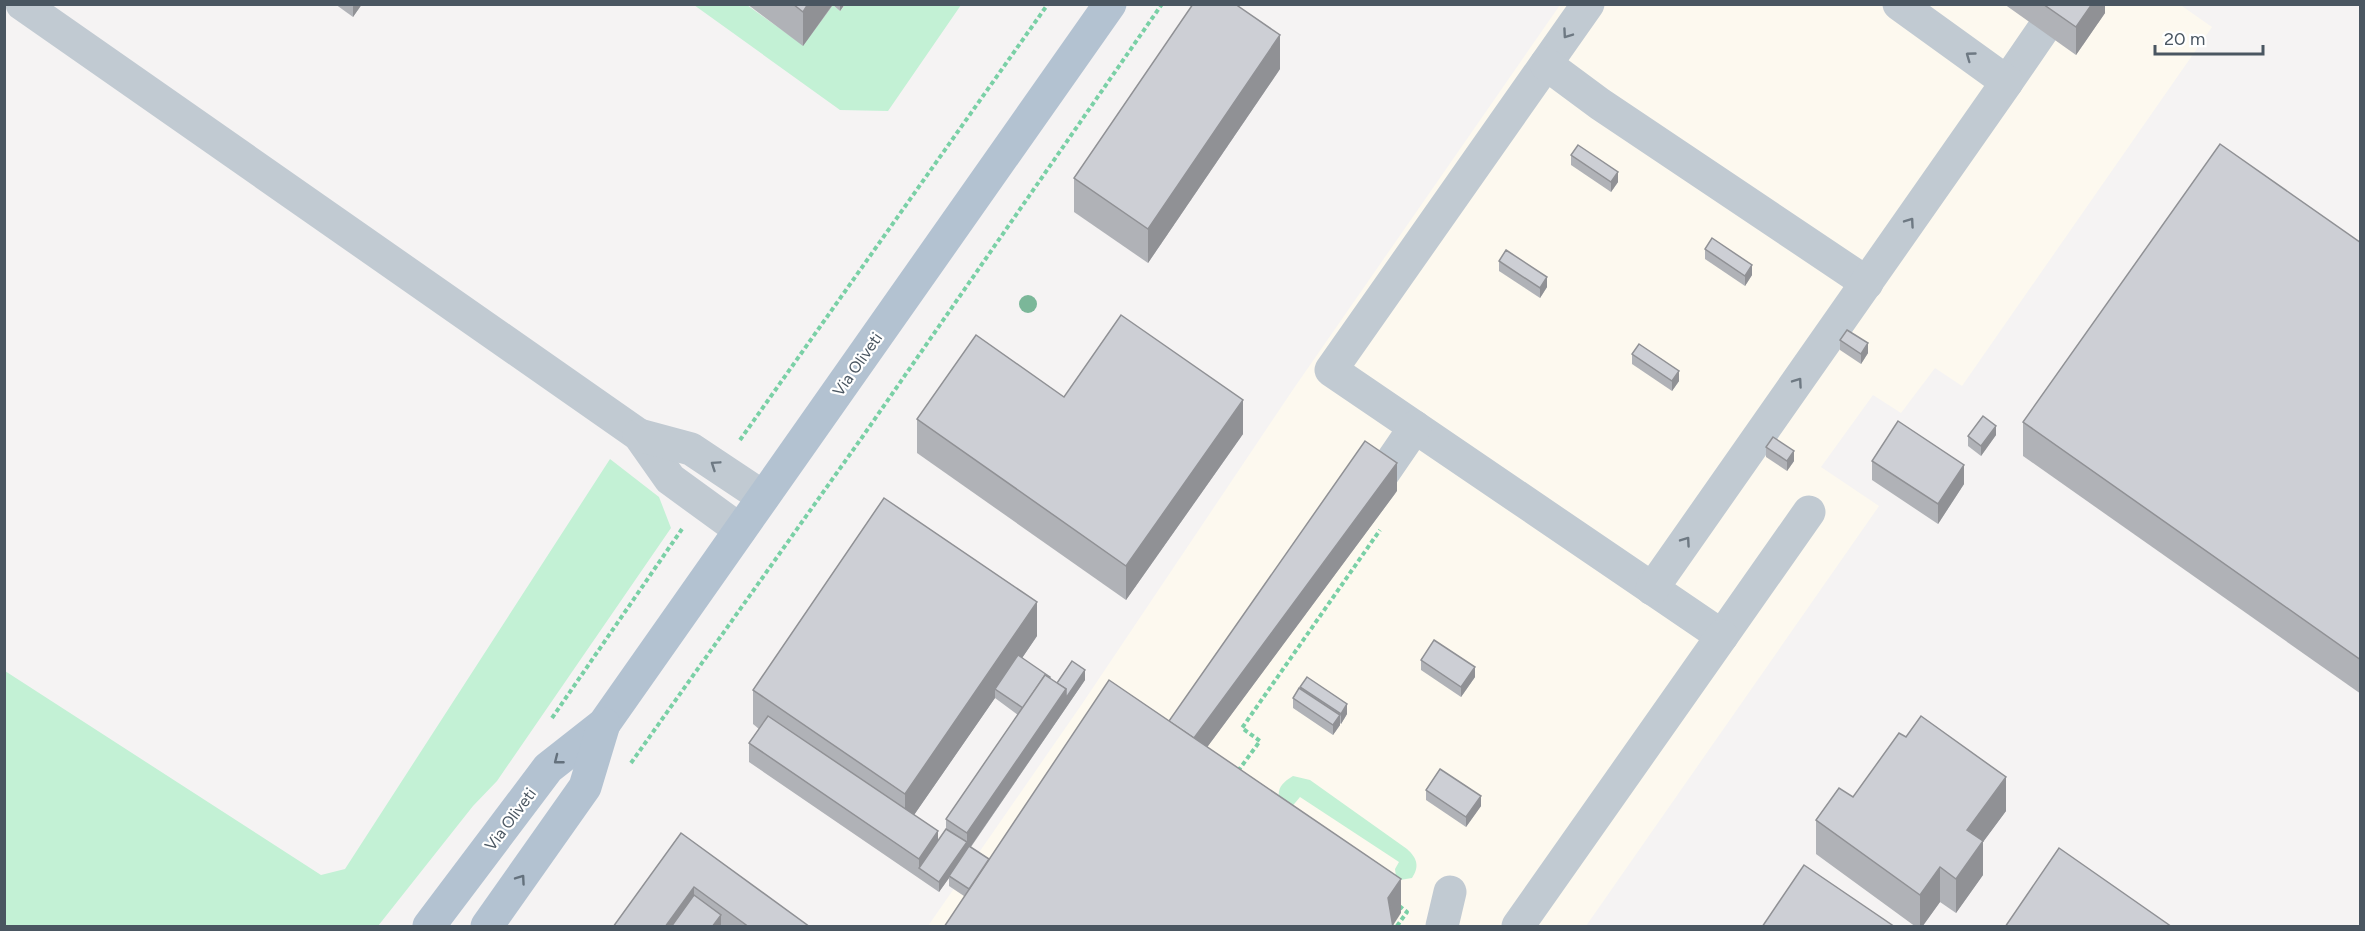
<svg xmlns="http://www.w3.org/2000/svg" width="2365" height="931" viewBox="0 0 2365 931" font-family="Figtree,sans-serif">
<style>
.commercial{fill:#fdf9ef}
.green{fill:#c3f1d5}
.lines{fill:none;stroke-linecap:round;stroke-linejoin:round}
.path{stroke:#7ad0a6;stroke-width:4;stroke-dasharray:4.5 3;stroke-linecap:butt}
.minor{stroke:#c1cad2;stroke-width:33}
.major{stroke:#b3c2d1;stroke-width:33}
.tree{fill:#7bb799}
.wall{fill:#b0b2b7;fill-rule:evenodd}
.shaded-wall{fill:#909195}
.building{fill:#cdcfd5;stroke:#909195;stroke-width:1.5}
.oneway{stroke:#6e7983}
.oneway2{stroke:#64717d}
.labels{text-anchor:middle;stroke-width:4.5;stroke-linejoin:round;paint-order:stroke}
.street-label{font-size:16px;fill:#4a5661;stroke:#fff}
</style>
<rect width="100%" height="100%" fill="#f5f3f3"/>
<polygon class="commercial" points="2179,4 2212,27 1962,386 1935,368 1901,413 1873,395 1821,467 1879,506 1586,926 928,926 1082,704 1292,391 1560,5"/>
<g class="green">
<polygon points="694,5 747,5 803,45 833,5 840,11 845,5 961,5 888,111 840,110"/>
<polygon points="610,459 659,497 671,528 497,781 473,806 378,926 5,926 5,671 321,875 345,869"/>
<path d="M1293 776 1310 780 1407 849C1417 858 1420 866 1412 878L1400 880 1396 877 1395 869 1399 862 1300 797 1285 815C1278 796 1273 788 1293 776Z"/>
</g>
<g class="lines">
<g class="path">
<polyline points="740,440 1048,4"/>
<polyline points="552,718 682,529"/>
<polyline points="631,763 863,436 1162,4"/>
<polyline points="1238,771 1260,741 1242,728 1380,530"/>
<polyline points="1397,926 1407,912 1398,905"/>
</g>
<g class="minor">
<polyline points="22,4 639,435 670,479 740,530"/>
<polyline points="1588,4 1331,370 1722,636 1809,512"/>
<polyline points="1546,64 1600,104 1867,283"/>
<polyline points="2007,82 2042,31"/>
<polyline points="639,435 691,449 763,497"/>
<polyline points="1367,497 1415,427"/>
<polyline points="1652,589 2007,82 1899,4"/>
<polyline points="1442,926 1450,892"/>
<polyline points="1518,926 1722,636"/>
</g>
<g class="major">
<polyline points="429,926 548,768 604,724 1110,4"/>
<polyline points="487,926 585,787 604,724"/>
</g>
</g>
<circle class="tree" cx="1028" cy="304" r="9"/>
<g class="wall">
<polygon points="335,4 362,4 353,17"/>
<polygon points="747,4 845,4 840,11 833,5 803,46"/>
<polygon points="2004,4 2105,4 2105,13 2076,55"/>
<polygon points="1280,69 1148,263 1074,212 1074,178"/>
<polygon points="1571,155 1618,182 1611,192 1571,165"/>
<polygon points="2361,243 2361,694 2023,456 2023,422"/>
<polygon points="1705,249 1752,275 1745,286 1705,259"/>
<polygon points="1499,261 1547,287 1540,298 1499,271"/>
<polygon points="1840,340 1868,353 1861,364 1840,350"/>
<polygon points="1632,354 1679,381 1672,391 1632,364"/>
<polygon points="1064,397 1243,434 1126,600 917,453 917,419"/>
<polygon points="1996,435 1981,456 1968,446 1968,436"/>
<polygon points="1766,447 1794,461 1787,471 1766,457"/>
<polygon points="1872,461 1964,484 1938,524 1872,480"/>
<path d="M1397 491 1207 747 1401 913 964 896 949 886V878L939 892 749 762V743L759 729 753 724V690L1037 636 1022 658 1057 683 1085 680 971 847 989 859 1169 721ZM995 698 1018 715 946 819V829L938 841 914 815Z"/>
<polygon points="1421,660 1475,677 1461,697 1421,670"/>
<polygon points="1300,687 1347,714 1341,724 1340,723 1340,725 1333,735 1293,708 1293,698 1300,689"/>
<polygon points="1426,790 1481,806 1466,827 1426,800"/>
<polygon points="1853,797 2006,811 1983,842 1983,875 1956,913 1940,902 1922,927 1916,927 1816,854 1816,820"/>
<polygon points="681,833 810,927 613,927"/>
</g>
<g class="shaded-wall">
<polygon points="353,4 362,4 353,17"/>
<polygon points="808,4 833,4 803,46 803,12"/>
<polygon points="840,4 845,4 840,11"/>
<polygon points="2092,4 2105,4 2105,13 2076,55 2076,27"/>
<polygon points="1280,35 1280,69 1148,263 1148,229"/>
<polygon points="1618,172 1618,182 1611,192 1611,182"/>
<polygon points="1752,265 1752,275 1745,286 1745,276"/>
<polygon points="1547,277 1547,287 1540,298 1540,288"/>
<polygon points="1868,343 1868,353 1861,364 1861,354"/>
<polygon points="1679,371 1679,381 1672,391 1672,381"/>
<polygon points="1243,400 1243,434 1126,600 1126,566"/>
<polygon points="1996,426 1996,435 1981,456 1981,446"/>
<polygon points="1794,451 1794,461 1787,471 1787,461"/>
<polygon points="1397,463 1397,491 1191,769 1191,742"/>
<polygon points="1964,465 1964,484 1938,524 1938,504"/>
<polygon points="1037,602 1037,636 999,692 995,689 995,698 905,828 905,794"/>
<polygon points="1475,667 1475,677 1461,697 1461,687"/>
<polygon points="1085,670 1085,680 967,852 949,876 949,878 939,892 939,882 967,842 967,833 1066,689"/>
<polygon points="1347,704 1347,714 1341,724 1341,714"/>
<polygon points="1340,715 1340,725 1333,735 1333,725"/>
<polygon points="2006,777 2006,811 1983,842 1983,875 1956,913 1956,879 1967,830"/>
<polygon points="1481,796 1481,806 1466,827 1466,817"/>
<polygon points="938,831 938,851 919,868 919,859"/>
<polygon points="1940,867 1940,902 1922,927 1920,927 1920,895"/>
<polygon points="1401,879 1401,913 1392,927 1388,898"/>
<polygon points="694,887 694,914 685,927 665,927"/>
<polygon points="721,915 721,927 712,927"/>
</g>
<g class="building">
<polygon points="793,4 808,4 803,12"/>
<polygon points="1193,4 1235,4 1280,35 1148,229 1074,178"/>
<polygon points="2043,4 2092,4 2076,27"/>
<polygon points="2220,144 2361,243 2361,660 2023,422"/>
<polygon points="1578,145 1618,172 1611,182 1571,155"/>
<polygon points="1712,238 1752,265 1745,276 1705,249"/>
<polygon points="1506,250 1547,277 1540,288 1499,261"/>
<polygon points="1121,315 1243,400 1126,566 917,419 976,335 1064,397"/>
<polygon points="1847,330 1868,343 1861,354 1840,340"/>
<polygon points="1639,344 1679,371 1672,381 1632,354"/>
<polygon points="1983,416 1996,426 1981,446 1968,436"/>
<polygon points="1898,421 1964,465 1938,504 1872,461"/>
<polygon points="1773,437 1794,451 1787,461 1766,447"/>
<polygon points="1365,441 1397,463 1194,738 1169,721"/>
<polygon points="884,498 1037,602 905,794 753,690"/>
<polygon points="1434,640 1475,667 1461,687 1421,660"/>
<polygon points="1018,655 1050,677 1049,678 1045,675 1023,708 995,689"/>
<polygon points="1072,661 1085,670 1066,698 1066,689 1057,683"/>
<polygon points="1045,675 1066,689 967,833 946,819"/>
<polygon points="1307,677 1347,704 1341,714 1300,687"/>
<polygon points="1109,680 1401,879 1388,898 1393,927 944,927"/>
<polygon points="1299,688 1340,715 1333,725 1293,698"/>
<polygon points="768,716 938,831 919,859 749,743"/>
<polygon points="1921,716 2006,777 1967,830 1983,841 1956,879 1940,867 1920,895 1816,820 1839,788 1853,797 1899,733 1906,737"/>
<polygon points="1440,769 1481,796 1466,817 1426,790"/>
<polygon points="946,829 967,842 939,882 919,868"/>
<polygon points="681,833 810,927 749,927 694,887 665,927 613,927"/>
<polygon points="969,846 989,859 969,889 949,876"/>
<polygon points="2059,848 2172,927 2005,927"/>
<polygon points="1804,865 1895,927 1762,927"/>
<polygon points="694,895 721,915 712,927 671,927"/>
</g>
<defs><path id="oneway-chevron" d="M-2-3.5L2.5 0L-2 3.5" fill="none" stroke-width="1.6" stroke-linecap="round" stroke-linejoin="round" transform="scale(1.5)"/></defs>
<g class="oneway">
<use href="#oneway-chevron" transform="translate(1567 34) rotate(125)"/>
<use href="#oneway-chevron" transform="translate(1970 56) rotate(-144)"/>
<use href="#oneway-chevron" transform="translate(1910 222) rotate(-55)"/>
<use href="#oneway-chevron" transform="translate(1798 382) rotate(-55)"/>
<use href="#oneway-chevron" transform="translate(715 465) rotate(-146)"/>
<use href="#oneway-chevron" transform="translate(1686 541) rotate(-55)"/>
</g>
<g class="oneway2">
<use href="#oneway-chevron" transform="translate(558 760) rotate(142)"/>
<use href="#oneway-chevron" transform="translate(521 879) rotate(-55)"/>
</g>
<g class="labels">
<g class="street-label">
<text transform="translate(857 364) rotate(-55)" y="6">Via Oliveti</text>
<text transform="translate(510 819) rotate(-53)" y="6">Via Oliveti</text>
</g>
</g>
<rect width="2365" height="931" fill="none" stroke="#4a5661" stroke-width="12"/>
<path d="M2155 45v9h108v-9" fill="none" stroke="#4a5661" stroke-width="3"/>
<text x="2164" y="45" font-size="18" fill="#4a5661" stroke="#ffffff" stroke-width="4.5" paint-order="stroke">20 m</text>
</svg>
